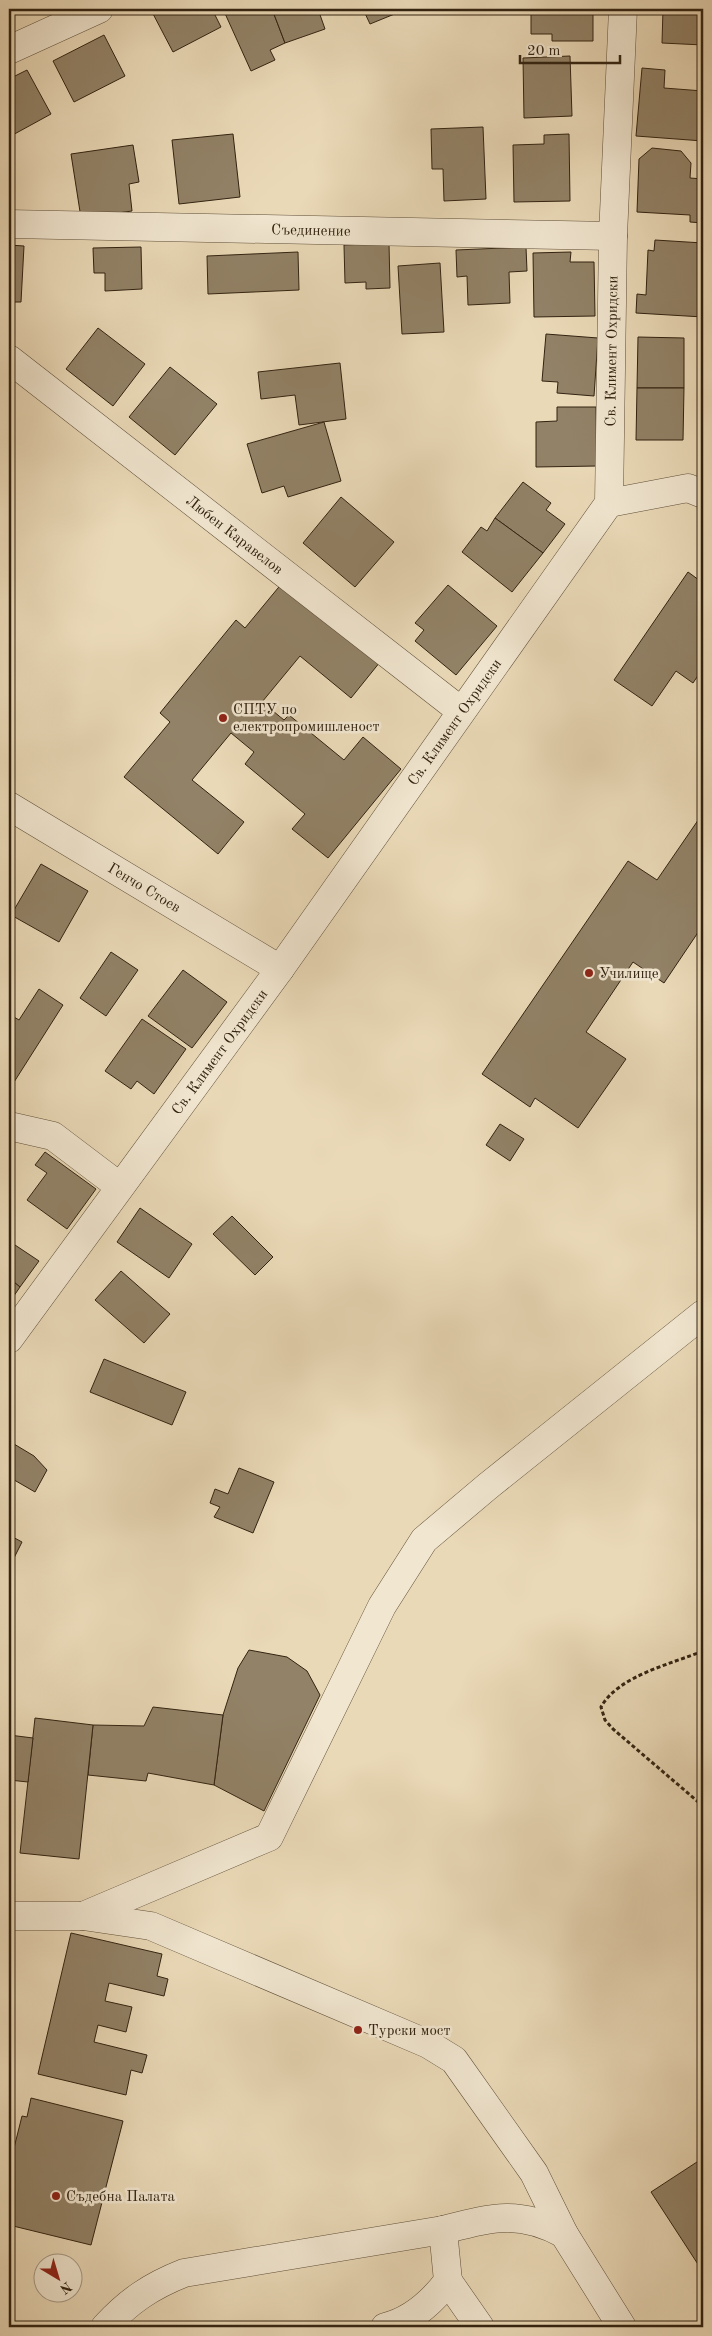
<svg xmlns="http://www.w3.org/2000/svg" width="712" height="2336" viewBox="0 0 712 2336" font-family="'Old Standard TT',serif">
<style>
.building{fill:#928267;stroke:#322311}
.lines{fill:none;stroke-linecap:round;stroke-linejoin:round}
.minor-casing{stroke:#60503a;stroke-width:29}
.path{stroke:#322311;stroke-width:3;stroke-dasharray:4 2.5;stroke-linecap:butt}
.minor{stroke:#f1e6d0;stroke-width:28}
.poi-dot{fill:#8f2418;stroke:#f1e6d0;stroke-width:2}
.labels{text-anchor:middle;stroke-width:5;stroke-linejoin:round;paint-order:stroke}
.street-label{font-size:15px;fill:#322311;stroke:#f1e6d0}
.poi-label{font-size:15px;fill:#322311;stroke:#f1e6d0;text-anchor:start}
</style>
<rect width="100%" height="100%" fill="#ead9b7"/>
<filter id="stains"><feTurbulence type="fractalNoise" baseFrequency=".004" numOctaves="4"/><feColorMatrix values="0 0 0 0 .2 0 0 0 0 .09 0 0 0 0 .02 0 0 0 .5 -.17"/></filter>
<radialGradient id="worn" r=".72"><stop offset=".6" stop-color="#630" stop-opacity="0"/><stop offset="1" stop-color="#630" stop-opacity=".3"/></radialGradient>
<g class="building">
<polygon points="153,9 212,9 221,27 173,52 151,10"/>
<polygon points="223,9 272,9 285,43 270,50 275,60 251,71"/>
<polygon points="272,9 318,9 325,29 285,43"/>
<polygon points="363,9 395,9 397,13 370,24"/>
<polygon points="531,9 593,9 593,41 552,41 552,34 531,34"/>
<polygon points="663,9 703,9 703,45 662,43"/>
<polygon points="104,35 125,76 74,102 53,61"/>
<polygon points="570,56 572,116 524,118 523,58"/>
<polygon points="642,68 665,70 664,88 703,91 703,141 636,136"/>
<polygon points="27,70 51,114 9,137 9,79"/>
<polygon points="483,127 486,199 444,201 443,169 432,169 431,129"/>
<polygon points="233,134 240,197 179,204 172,140"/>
<polygon points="569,134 570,201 514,202 513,145 544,144 544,135"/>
<polygon points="133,145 139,182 129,184 132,211 81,218 71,154"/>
<polygon points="652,148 681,151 691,163 690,178 703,179 703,223 690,222 690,215 637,212 639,159"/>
<polygon points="655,240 703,243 703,317 636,313 637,294 646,295 648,250 654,251"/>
<polygon points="389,243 390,288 366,289 366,282 345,283 344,245"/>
<polygon points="9,245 24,246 21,302 9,302"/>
<polygon points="141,247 142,289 105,291 105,273 94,273 93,248"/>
<polygon points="526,247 527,271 509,272 510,303 468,305 467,276 457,277 456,250"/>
<polygon points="298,252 299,290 208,294 207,256"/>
<polygon points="571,252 570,262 594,262 595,316 534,317 533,253"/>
<polygon points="440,263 444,332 402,334 398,266"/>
<polygon points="98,328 145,364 113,406 66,369"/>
<polygon points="546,334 598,338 594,396 557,393 558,382 542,381"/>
<polygon points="638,337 684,338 684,388 637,388"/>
<polygon points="340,363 346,419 299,425 295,395 261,399 258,372"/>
<polygon points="170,367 217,404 175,455 129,417"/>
<polygon points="637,388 684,388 683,440 636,440"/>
<polygon points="557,407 596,407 597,466 536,467 536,422 557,421"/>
<polygon points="324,422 341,481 288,497 284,486 262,493 247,444"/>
<polygon points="523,482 551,503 546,510 565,524 543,553 495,518"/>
<polygon points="341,497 394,542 355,587 303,543"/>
<polygon points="495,518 543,553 512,592 462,552 481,527 487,531"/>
<polygon points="688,572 703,583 703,668 693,683 676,671 652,706 614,680"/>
<polygon points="283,582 380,662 351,698 300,656 262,702 284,720 289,715 344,760 363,737 401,769 328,858 292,829 305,814 245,764 254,752 231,733 192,780 244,822 218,854 124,777 170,722 160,713 236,620 245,628"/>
<polygon points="448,585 497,626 456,675 415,641 424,630 415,623"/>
<polygon points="703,813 703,925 664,983 633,962 586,1032 626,1059 578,1128 535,1098 530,1107 482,1074 628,861 657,880"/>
<polygon points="9,849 13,852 9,860"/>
<polygon points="41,864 88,891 59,942 11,915"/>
<polygon points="111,952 138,970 106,1016 80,998"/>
<polygon points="183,970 227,1002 192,1048 148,1016"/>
<polygon points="39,989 63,1005 9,1090 9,1014 19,1020"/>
<polygon points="142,1019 186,1049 154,1094 137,1081 131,1089 105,1071"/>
<polygon points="500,1124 524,1139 510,1161 486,1145"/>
<polygon points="45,1152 96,1189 67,1229 27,1200 47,1173 35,1165"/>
<polygon points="140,1208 192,1244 169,1278 117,1242"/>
<polygon points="232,1216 273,1257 255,1275 213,1234"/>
<polygon points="9,1241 39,1261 20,1287 9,1278"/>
<polygon points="121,1271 170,1314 144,1343 95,1300"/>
<polygon points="9,1278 20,1287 9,1303"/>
<polygon points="104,1359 186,1392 172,1425 90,1392"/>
<polygon points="9,1441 34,1456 47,1470 35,1492 9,1477"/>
<polygon points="239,1468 274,1482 253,1533 214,1517 220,1507 210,1503 215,1489 228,1494"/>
<polygon points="9,1535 22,1542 9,1568"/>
<polygon points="249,1650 287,1657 307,1671 320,1695 264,1811 214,1785 223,1715 238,1668"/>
<polygon points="153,1707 223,1715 214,1785 148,1773 146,1781 88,1775 93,1725 144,1726"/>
<polygon points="35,1718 93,1725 79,1859 20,1853"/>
<polygon points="9,1735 33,1738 28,1782 9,1780"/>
<polygon points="71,1933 162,1954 157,1976 168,1979 164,1996 109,1983 105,2001 132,2007 126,2032 98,2025 94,2042 147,2055 142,2073 131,2070 126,2095 38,2074"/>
<polygon points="31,2098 123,2121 91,2245 9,2225 9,2168 22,2116 27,2117"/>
<polygon points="700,2160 703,2164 703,2272 651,2192"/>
</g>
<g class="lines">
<g class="minor-casing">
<g id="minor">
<polyline points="9,50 99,9"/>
<path id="s1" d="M9 224 613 236"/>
<path id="s2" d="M9 359 461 711"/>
<polyline points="609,503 688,488 703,494"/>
<path id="s3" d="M9 806 280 969"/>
<polyline points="9,1126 53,1136 119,1186"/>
<path id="s4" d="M9 1339 280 969 609 503 613 236 623 9"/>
<polyline points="9,1916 83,1916 151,1926 428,2044 454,2060 534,2173 564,2234 622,2327"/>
<polyline points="83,1916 269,1837 382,1606 424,1540 488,1486 703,1314"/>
<polyline points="448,2281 480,2327"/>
<path d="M105 2327C129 2301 151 2286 184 2273L443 2230C490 2218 518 2209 564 2234"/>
<path d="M385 2327C410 2321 432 2302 448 2281L443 2230"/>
</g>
</g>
<path class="path" d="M703 1651C671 1664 618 1676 601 1707L605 1720 613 1729 703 1806"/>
<use href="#minor" class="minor"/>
</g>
<g class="poi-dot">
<circle cx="223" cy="718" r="5"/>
<circle cx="589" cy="973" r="5"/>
<circle cx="358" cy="2030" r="5"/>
<circle cx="56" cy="2196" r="5"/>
</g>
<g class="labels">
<g class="street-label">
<text dy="5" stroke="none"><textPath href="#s1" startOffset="302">Съединение</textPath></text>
<text dy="5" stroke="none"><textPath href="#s4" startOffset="1181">Св. Климент Охридски</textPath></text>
<text dy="5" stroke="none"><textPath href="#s2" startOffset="286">Любен Каравелов</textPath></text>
<text dy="5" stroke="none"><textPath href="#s4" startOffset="761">Св. Климент Охридски</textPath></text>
<text dy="5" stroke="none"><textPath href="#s3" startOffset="158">Генчо Стоев</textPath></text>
<text dy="5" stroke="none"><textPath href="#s4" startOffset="356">Св. Климент Охридски</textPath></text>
</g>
<g class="poi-label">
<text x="233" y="714">СПТУ по<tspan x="233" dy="17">електропромишленост</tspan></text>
<text x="599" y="978">Училище</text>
<text x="368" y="2035">Турски мост</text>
<text x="66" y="2201">Съдебна Палата</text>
</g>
</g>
<rect width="712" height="2336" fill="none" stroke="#ead9b7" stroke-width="30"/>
<rect x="10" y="10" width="692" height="2316" fill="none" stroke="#322311" stroke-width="2.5"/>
<rect x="15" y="15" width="682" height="2306" fill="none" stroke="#322311"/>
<g transform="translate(58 2278) rotate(142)"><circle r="24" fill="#f1e6d0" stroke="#a59884"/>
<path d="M0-4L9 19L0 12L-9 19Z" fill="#8f2418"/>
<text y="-8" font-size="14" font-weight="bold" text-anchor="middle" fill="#322311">N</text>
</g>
<path d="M520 55v8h100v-8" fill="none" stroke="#322311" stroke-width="2.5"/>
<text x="527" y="55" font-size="15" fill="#322311" stroke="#f1e6d0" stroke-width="4" paint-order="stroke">20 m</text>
<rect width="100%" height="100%" filter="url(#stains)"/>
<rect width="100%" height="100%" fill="url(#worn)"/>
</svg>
